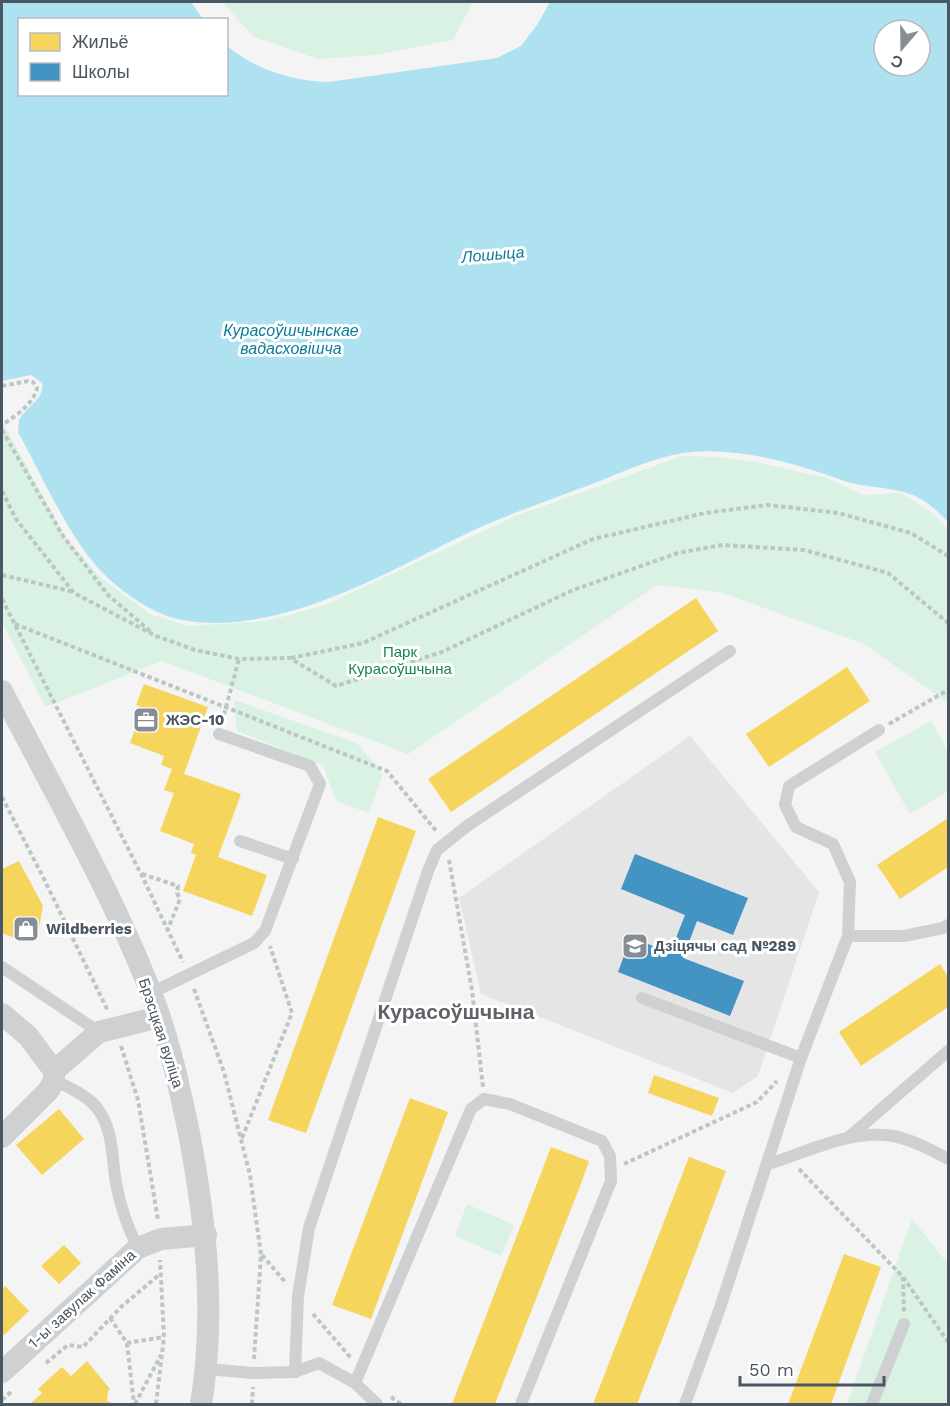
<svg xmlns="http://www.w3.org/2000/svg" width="950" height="1406" viewBox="0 0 950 1406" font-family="'Work Sans',sans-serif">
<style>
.education{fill:#e6e5e6}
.green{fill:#d9f2e3}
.water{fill:#aee2f0;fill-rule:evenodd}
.homes{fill:#f6d55c}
.schools{fill:#4393c3}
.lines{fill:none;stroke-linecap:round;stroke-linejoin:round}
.path{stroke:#bcc7c4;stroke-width:4;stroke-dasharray:4.5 3;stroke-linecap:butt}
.lane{stroke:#ced0d2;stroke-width:12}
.street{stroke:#ced0d2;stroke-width:22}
.labels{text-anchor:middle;stroke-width:6;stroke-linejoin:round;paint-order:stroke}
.park-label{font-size:15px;fill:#17864f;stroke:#fff}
.poi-label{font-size:15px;font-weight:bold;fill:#4a5661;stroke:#fff;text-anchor:start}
.street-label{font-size:15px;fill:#4a5661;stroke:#fff}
.water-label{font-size:16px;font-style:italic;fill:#0c7c9b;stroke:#fff}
.district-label{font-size:21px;font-weight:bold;fill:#5f6368;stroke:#fff}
</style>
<rect width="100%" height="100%" fill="#f4f4f4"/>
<polygon class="education" points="690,736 819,892 758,1076 733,1093 481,994 459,898"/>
<g class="green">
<polygon points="222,2 473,2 453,40 376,55 318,59 254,37"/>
<polygon points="2,421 66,538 101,578 152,615 189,626 267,621 325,605 516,516 682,456 717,457 761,463 827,478 864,495 901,493 930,511 948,529 948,703 864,644 720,592 657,585 408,754 162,661 45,707 2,622"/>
<polygon points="234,700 357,743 383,774 369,813 336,801 323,765 237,731"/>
<polygon points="931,721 948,752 948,791 910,814 875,752"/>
<polygon points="467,1204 514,1225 501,1256 455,1236"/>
<polygon points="912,1219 948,1264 948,1404 847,1404"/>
</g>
<path class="water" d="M2 2H191L203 19 20 20V94H226L227 46C257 70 291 81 329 82L497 58 521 46 537 25 550 2H948V522C934 507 920 495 899 491 880 486 861 487 841 480 794 462 724 443 673 455 645 461 618 474 592 484 553 499 514 512 476 529 392 569 285 635 188 621 158 617 130 598 108 578 71 544 43 477 18 432L19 420C26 407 45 399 42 383L31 375 2 381ZM884 30H920V66H884Z"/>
<g class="homes">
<polygon points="696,598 718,631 451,812 428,779"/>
<polygon points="847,667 870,701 769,767 746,734"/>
<polygon points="144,684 208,707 184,774 241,794 218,857 267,875 252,916 183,891 196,855 191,853 194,844 160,831 174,793 164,790 172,769 161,765 164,756 130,743 143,708 136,705"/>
<polygon points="378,817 416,831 306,1133 268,1120"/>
<polygon points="948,818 948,867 900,899 877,865"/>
<polygon points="19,861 43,906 38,933 21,940 4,934 2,929 2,869"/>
<polygon points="940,964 948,977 948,1007 861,1066 839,1032"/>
<polygon points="654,1075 719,1098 712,1116 648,1093"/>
<polygon points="410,1098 448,1112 371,1319 332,1305"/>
<polygon points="59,1109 84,1139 42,1175 16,1145"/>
<polygon points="551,1147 589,1161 582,1181 495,1404 452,1404"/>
<polygon points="689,1157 726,1171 695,1254 637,1404 593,1404"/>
<polygon points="64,1245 81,1263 59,1284 41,1266"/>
<polygon points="844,1254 881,1267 831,1404 788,1404"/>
<polygon points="5,1286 29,1311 4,1335 2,1333 2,1289"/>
<polygon points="87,1361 110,1389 108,1391 107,1401 111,1402 110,1404 30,1404 42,1393 38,1389 62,1367 71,1376"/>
</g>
<polygon class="schools" points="635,854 748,898 733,935 697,921 683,958 744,981 730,1016 618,972 631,937 670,953 685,915 621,889"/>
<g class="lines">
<g class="path">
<path d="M2 386 28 381 33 382 37 388C34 404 14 417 2 425"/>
<polyline points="2,430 63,536 108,595 150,631"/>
<polyline points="2,491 16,519 74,593 156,636 195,650 239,659 290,658 336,686 442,652 573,590 678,553 722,545 804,550 888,573 948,623"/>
<polyline points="2,575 74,592"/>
<polyline points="2,599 144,880 183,962"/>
<polyline points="15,624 387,771 437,832"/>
<polyline points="291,658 363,643 593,539 705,513 768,505 838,513 911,533 948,556"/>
<polyline points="222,722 239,659"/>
<polyline points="889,724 948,690"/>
<polyline points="2,797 45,881 108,1011"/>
<polyline points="449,860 472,990 483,1087"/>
<polyline points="142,874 178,886 177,893 180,899 168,929"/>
<polyline points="194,989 224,1072 250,1175 261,1255 254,1359"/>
<polyline points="121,1046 138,1100 158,1220"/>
<polyline points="242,1138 292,1013 270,946"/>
<polyline points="624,1164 757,1102 777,1081"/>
<polyline points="799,1169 903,1277 948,1342"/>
<polyline points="262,1255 286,1283"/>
<polyline points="903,1277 904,1312"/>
<polyline points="313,1314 351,1358"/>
<polyline points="110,1318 127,1343 164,1337"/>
<polyline points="127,1343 134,1404"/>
<polyline points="46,1363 68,1345 83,1347 121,1307 160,1274"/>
<polyline points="391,1397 401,1404"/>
<polyline points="2,1400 12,1391"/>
<polyline points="135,1404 161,1355"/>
<polyline points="156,1404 164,1337 160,1260"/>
<polyline points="252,1404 253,1387"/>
</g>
<g class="lane">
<polyline points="240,841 293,859"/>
<polyline points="848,936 904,936 943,928 948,925"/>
<polyline points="2,967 99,1032"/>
<polyline points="151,993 254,943 265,931 320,784 310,766 219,734"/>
<polyline points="642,998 801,1058"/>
<path d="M54 1080C69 1088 87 1095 97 1108 115 1131 111 1161 117 1188 121 1209 128 1228 138 1248"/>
<polyline points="848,1138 948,1051"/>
<path d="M768 1164C809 1152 849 1129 893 1136 913 1140 931 1150 948 1159"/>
<polyline points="207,1369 253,1373 295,1372 319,1363 355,1383 377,1404"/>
<polyline points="295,1372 298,1296 309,1228 428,871 437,850 467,826 730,651"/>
<polyline points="355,1383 471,1109 484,1099 510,1104 602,1141 610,1156 611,1181 521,1404"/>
<polyline points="685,1404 720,1308 801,1058 848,936 850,882 833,844 796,827 785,805 789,786 879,730"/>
<polyline points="872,1404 904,1324"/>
</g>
<g class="street">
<path d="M2 691C53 790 110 888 151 993 169 1038 179 1086 189 1133 206 1223 216 1313 201 1404"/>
<polyline points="2,1014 28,1036 54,1071 99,1032 159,1017"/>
<polyline points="2,1137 49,1090 54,1080 54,1071"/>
<polyline points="2,1372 138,1248 161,1239 206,1235"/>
</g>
</g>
<defs>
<g id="office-square" transform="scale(1.35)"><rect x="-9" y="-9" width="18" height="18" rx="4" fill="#868d94" stroke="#fff"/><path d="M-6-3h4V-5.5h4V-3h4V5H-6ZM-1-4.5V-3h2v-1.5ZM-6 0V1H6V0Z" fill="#fff"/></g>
<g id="shop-square" transform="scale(1.35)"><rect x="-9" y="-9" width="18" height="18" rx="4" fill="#868d94" stroke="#fff"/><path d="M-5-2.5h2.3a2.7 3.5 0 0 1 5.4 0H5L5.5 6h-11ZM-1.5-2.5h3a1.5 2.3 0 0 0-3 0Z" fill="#fff"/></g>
<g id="school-square" transform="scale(1.35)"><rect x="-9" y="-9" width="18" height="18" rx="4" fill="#868d94" stroke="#fff"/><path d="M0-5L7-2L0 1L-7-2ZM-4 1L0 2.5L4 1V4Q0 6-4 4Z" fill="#fff"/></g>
</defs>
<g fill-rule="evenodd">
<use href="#office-square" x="146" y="720"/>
<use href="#shop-square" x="26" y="929"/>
<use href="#school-square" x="635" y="946"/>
</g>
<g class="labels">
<g class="park-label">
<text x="400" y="657">Парк<tspan x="400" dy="17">Курасоўшчына</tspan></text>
</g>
<g class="poi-label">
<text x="166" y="725">ЖЭС-10</text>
<text x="46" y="934">Wildberries</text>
<text x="654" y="951">Дзіцячы сад №289</text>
</g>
<g class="street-label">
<text transform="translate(161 1033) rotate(72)" y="5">Брэсцкая вуліца</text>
<text transform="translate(82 1299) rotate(-42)" y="5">1-ы завулак Фаміна</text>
</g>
<g class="water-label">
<text transform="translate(493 254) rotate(-5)" y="6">Лошыца</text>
<text x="291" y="336">Курасоўшчынскае<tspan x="291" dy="18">вадасховішча</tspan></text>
</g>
<g class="district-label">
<text x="456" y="1019">Курасоўшчына</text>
</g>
</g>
<rect width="950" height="1406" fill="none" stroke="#4a5661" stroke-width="6"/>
<rect x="18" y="18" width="210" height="78" fill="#ffffff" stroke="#b7bbc0" stroke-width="1.5"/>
<rect x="30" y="33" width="30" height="18" fill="#f6d55c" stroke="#b7bbc0" stroke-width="1.5"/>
<text x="72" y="48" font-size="18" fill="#4a5661">Жильё</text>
<rect x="30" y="63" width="30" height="18" fill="#4393c3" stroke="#b7bbc0" stroke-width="1.5"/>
<text x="72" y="78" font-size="18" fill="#4a5661">Школы</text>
<g transform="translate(902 48) rotate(200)"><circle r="28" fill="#ffffff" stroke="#b7bbc0" stroke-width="1.5"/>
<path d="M0-4.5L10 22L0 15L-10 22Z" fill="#868d94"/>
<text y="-9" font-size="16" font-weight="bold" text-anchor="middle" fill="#4a5661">С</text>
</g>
<path d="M740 1376v9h144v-9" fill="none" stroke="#4a5661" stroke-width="3"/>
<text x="749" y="1376" font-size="18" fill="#4a5661" stroke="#ffffff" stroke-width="4.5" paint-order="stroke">50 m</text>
</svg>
